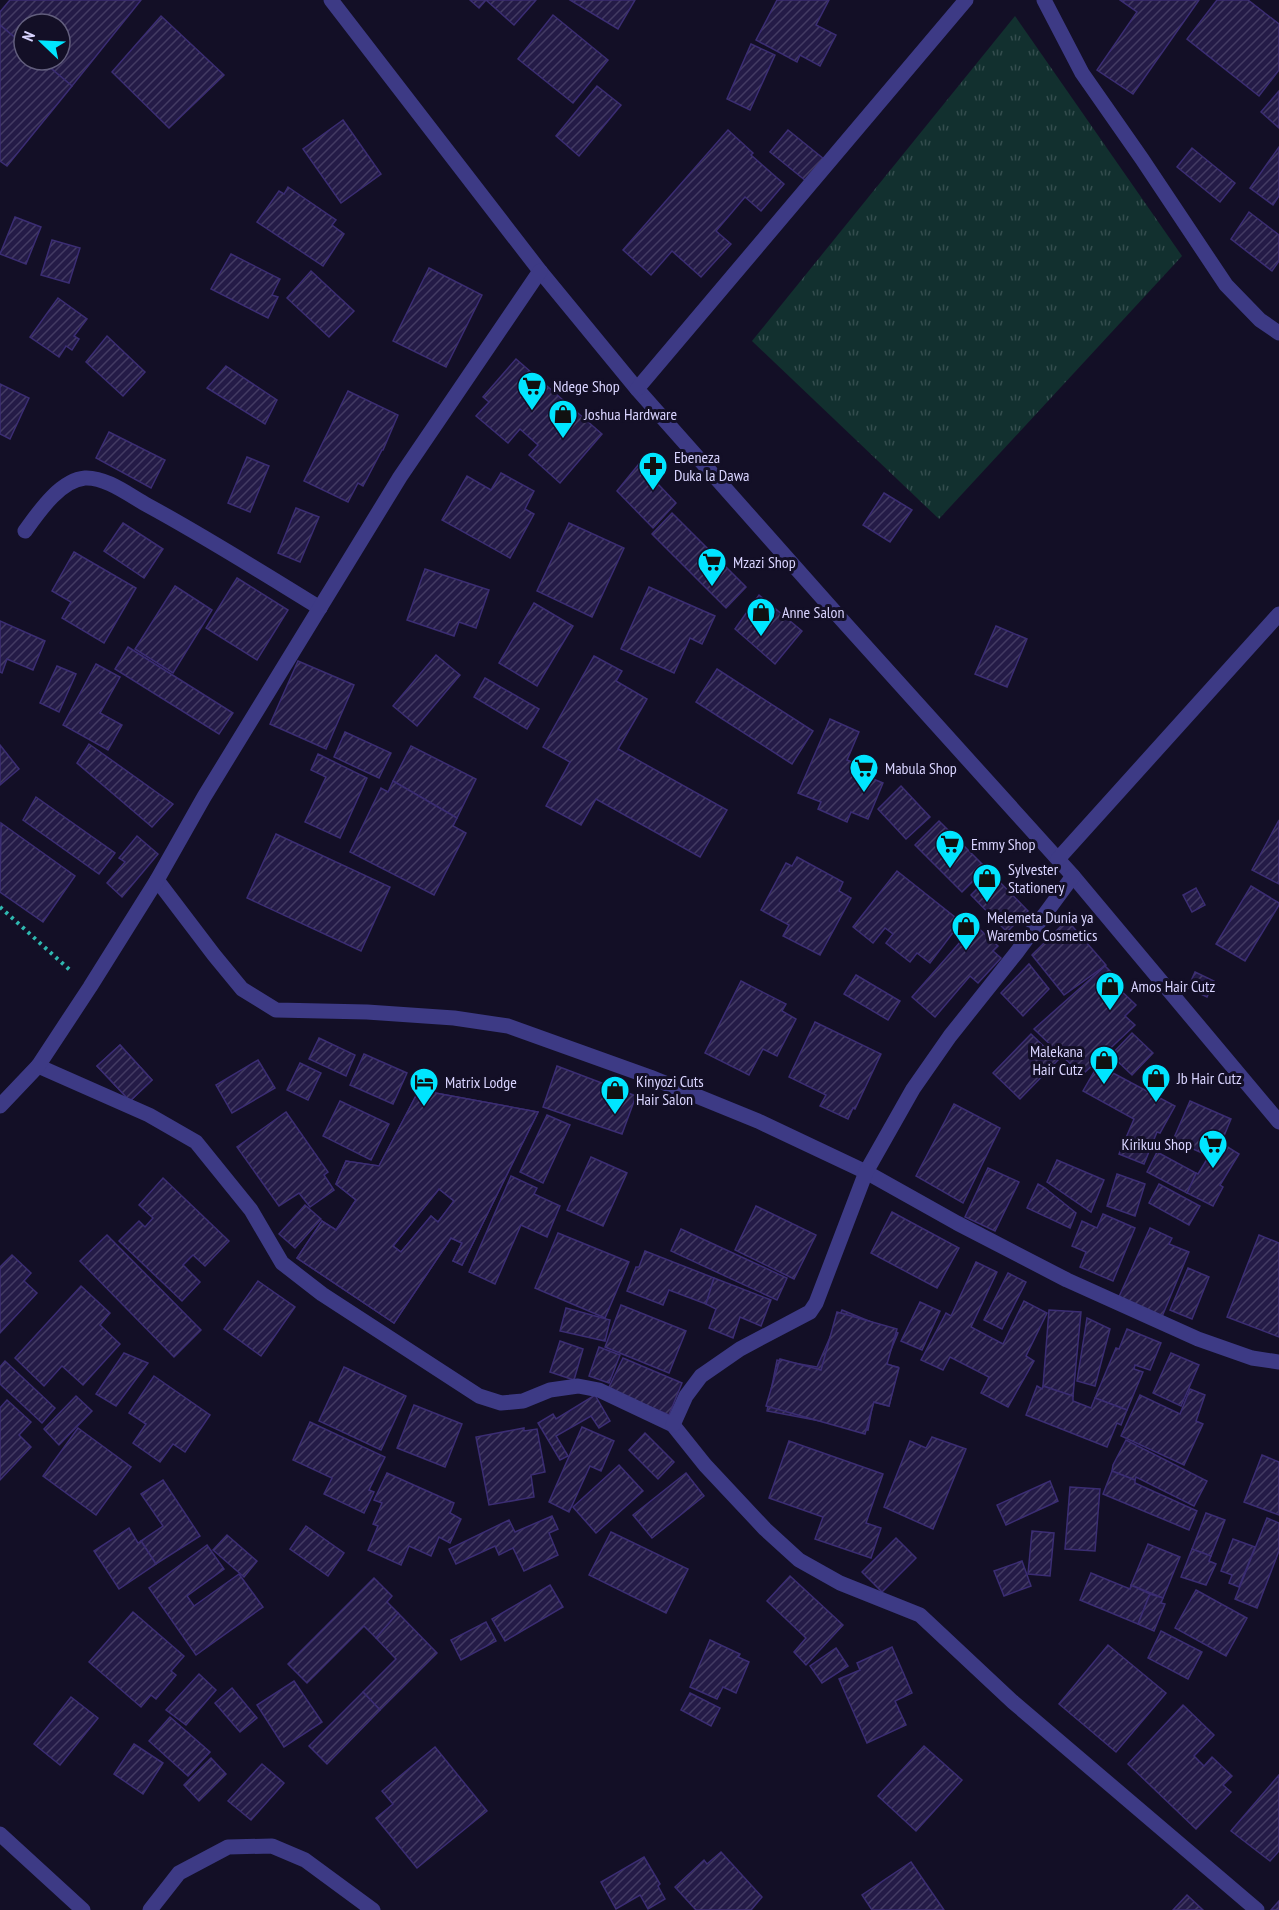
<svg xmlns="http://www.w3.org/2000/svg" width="1279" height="1910" viewBox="0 0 1279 1910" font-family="'PT Sans Narrow',sans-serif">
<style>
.grass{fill:url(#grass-tufts)}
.building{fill:url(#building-hatch);stroke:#3b2d73;stroke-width:1.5;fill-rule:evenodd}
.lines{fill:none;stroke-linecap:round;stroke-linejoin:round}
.path{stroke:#2fb8b0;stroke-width:4;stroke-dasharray:3 4.5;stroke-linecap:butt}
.minor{stroke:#3d3a85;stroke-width:15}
.labels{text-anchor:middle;stroke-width:6;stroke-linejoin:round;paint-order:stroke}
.poi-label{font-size:16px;fill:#d9d4ff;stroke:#130f26;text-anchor:start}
</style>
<defs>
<pattern id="grass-tufts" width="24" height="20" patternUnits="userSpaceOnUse" patternTransform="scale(1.5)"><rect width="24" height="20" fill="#12302f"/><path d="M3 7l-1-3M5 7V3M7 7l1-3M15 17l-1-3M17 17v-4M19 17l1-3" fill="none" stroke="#344d4e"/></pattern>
<pattern id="building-hatch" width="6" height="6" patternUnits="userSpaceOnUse" patternTransform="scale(1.5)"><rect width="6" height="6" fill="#241b47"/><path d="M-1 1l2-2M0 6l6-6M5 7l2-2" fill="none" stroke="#433b63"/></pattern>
</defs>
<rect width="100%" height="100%" fill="#130f26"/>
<polygon class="grass" points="1015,16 1182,256 939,519 752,341"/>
<g class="building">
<polygon points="10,0 141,0 72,86 41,60 60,60 60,24 24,24 24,45 0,25 0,12"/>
<polygon points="470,0 536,0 514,25 486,0 479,8"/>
<polygon points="570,0 635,0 618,29"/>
<polygon points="777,0 829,0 816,25 836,35 820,66 800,55 797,62 756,40"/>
<polygon points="1120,0 1199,0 1133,94 1097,70 1137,12"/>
<polygon points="1217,0 1248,0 1279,24 1279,70 1259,96 1187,39"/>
<polygon points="553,15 608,60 573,103 518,59"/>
<polygon points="161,16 224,75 169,128 112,72"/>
<polygon points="0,25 24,45 24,60 41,60 72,86 7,166 0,161"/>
<polygon points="751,44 775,55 750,110 727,99"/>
<polygon points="597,86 621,105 579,156 556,136"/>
<polygon points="1279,91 1279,128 1261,112"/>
<polygon points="343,120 381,174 341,203 303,149"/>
<polygon points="728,130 753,153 751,155 784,184 761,211 745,197 716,231 731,244 701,277 672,251 651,275 623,250"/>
<polygon points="788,130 824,159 806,181 770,152"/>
<polygon points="1279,147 1279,196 1273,205 1250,188"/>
<polygon points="1192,148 1235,183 1220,202 1177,167"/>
<polygon points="288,187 336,220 332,225 344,234 323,266 257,222 279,191 284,194"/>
<polygon points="1249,212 1279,235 1279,261 1272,271 1231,239"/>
<polygon points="15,217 41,227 26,264 0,254"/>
<polygon points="52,240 80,248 69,283 41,275"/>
<polygon points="231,254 280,279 272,295 278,297 268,318 211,289"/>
<polygon points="429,268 482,295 446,367 393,341"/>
<polygon points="311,271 354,311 329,337 287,298"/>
<polygon points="58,298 87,319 74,336 79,339 72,350 66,346 59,357 30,337"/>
<polygon points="107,336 145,372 123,396 86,362"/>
<polygon points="516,359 602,434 560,483 529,455 538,445 520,429 508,443 476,416 489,402 483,397"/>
<polygon points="226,366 277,400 265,424 207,388"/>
<polygon points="0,384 29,398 10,439 0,434"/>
<polygon points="348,391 398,415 383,450 382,450 363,486 358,483 348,502 304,481"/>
<polygon points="109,432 165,460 151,488 96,458"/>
<polygon points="247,457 269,466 250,512 228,503"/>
<polygon points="639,464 676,503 653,528 617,491"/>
<polygon points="501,473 534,491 525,509 534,514 510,558 442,520 467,476 491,490"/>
<polygon points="884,493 912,510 890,542 863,525"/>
<polygon points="296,508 319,517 300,562 278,553"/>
<polygon points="672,513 746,587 726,608 652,534"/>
<polygon points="123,523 163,549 144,578 104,551"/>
<polygon points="569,523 624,548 592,617 537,591"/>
<polygon points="74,552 136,588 104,643 62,618 71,602 52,591"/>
<polygon points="425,569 489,590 476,628 459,622 454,636 407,620"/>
<polygon points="237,578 288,610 257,660 206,628"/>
<polygon points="175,586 212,610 173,673 135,649"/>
<polygon points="649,587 715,616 702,644 690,638 674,673 621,649"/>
<polygon points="759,595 802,631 775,664 735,629"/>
<polygon points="534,603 573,626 537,686 499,663"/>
<polygon points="0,621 45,641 33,670 7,659 2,673 0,672"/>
<polygon points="996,626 1027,639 1007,687 975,674"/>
<polygon points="128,647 233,713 219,734 115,669"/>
<polygon points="436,655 460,675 417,726 393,706"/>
<polygon points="594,656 622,671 616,681 647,699 618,749 727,810 700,857 596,799 581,825 546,806 570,762 543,747"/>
<polygon points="298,661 354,685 326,749 270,724"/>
<polygon points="96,664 120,677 100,713 122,725 108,750 63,725"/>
<polygon points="57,666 76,674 59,712 40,703"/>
<polygon points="717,669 813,731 792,764 696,702"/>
<polygon points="485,678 539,709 527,729 474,697"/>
<polygon points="830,719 859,732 847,760 869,769 866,776 883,783 868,819 851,812 847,822 818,809 821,802 798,793"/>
<polygon points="345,732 391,753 379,778 334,757"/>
<polygon points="89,744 173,804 152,827 77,763"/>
<polygon points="0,745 19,769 0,785"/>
<polygon points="411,746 476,779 457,818 393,781"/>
<polygon points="318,754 367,778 340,838 305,822 326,777 311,770"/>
<polygon points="393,781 457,818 453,826 466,833 434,895 350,852 381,788 388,792"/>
<polygon points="901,786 930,817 906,839 878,809"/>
<polygon points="36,797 115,853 99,874 23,820"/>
<polygon points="1279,820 1279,884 1252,870"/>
<polygon points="939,821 986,868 962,892 915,845"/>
<polygon points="1,823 75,876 43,922 0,892"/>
<polygon points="276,834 390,887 361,951 247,898"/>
<polygon points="137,836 158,854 122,897 107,883 125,862 119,858"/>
<polygon points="797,857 843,882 839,891 851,898 820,955 783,936 789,925 761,910 786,863 792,866"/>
<polygon points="897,871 961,922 930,963 917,953 910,962 886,943 893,934 885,928 873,943 853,927"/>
<polygon points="992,874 1028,911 1007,932 971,895"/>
<polygon points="1251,886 1279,903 1279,905 1245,961 1216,944"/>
<polygon points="1196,888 1205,905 1192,912 1183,895"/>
<polygon points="1067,920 1106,965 1064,995 1032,955"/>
<polygon points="975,925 998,946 993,951 1001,958 978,983 970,976 935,1017 912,997"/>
<polygon points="1029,964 1049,989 1023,1016 1001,993"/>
<polygon points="1105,966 1115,976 1099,990 1106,997 1117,987 1136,1005 1125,1016 1135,1025 1082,1075 1034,1029"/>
<polygon points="1195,972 1214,981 1207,997 1188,988"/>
<polygon points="856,975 900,1001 888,1020 844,994"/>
<polygon points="741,981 786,1004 782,1011 796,1019 777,1056 763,1049 749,1075 705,1053"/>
<polygon points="815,1022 881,1054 855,1109 853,1108 848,1119 820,1106 826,1095 789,1077"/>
<polygon points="1132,1033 1153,1053 1132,1075 1111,1055"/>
<polygon points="1031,1034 1058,1060 1020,1099 993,1073"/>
<polygon points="319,1038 355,1055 346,1076 309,1059"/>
<polygon points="120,1045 152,1080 130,1101 97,1066"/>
<polygon points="120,1045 152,1080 130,1101 97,1066"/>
<polygon points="364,1054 407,1073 393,1104 350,1085"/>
<polygon points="258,1060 275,1088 232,1113 216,1085"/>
<polygon points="300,1063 321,1073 308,1100 287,1090"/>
<polygon points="1098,1065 1175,1106 1160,1133 1157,1132 1144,1164 1119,1154 1134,1119 1083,1091"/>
<polygon points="557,1066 636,1096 622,1134 543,1107"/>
<path d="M419 1090 538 1112 462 1265 453 1261 462 1243 451 1238 394 1323 297 1258 322 1221 336 1230 356 1200 336 1184 346 1161 379 1166ZM439 1189 454 1201 438 1222 431 1216 401 1252 393 1246Z"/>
<path d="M419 1090 538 1112 462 1265 453 1261 462 1243 451 1238 394 1323 297 1258 322 1221 336 1230 356 1200 336 1184 346 1161 379 1166ZM439 1189 454 1201 438 1222 431 1216 401 1252 393 1246Z"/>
<polygon points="340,1101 389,1124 371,1160 323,1136"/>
<polygon points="1190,1101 1231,1119 1221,1143 1239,1154 1220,1185 1223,1187 1213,1206 1187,1193 1196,1173 1198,1174 1209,1156 1173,1140"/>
<polygon points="954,1104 1000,1128 963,1203 916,1176"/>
<polygon points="286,1112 328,1172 324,1175 334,1190 310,1207 299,1193 279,1206 237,1147"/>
<polygon points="547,1115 570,1125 543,1183 520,1172"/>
<polygon points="1157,1152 1196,1173 1187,1193 1147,1172"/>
<polygon points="591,1157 627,1173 603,1226 567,1210"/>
<polygon points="1057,1160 1104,1180 1091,1212 1047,1182"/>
<polygon points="988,1168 1019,1182 995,1231 965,1217"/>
<polygon points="1117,1174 1145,1184 1135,1216 1107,1206"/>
<polygon points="511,1176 537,1188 534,1194 560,1206 547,1237 521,1225 495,1284 469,1272"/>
<polygon points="163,1178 229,1241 205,1266 193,1255 183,1265 200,1282 182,1301 119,1241 139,1221 145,1227 153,1218 139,1205"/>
<polygon points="1038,1184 1045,1188 1076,1213 1070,1228 1027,1208"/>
<polygon points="1159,1184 1200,1206 1189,1225 1149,1203"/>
<polygon points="305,1205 321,1219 295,1248 279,1234"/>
<polygon points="756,1206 816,1235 794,1279 735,1250"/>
<polygon points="892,1212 959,1248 937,1288 871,1253"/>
<polygon points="1103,1214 1135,1228 1113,1281 1080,1267 1086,1252 1072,1246 1082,1221 1097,1228"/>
<polygon points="1150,1228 1172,1238 1169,1244 1189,1252 1161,1319 1118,1299"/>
<polygon points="681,1229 787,1278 777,1300 671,1251"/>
<polygon points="558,1233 629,1262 605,1318 535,1288"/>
<polygon points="107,1235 201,1330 174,1357 80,1261"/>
<polygon points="1259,1235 1279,1243 1279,1337 1227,1317"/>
<polygon points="645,1251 714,1278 706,1304 669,1290 663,1305 627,1291 636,1267 639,1267"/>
<polygon points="12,1255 31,1273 24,1281 37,1293 0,1333 0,1267"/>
<polygon points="976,1262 997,1272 971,1327 1003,1344 1024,1301 1047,1313 1026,1356 1034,1361 1008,1407 981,1393 989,1377 950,1357 943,1370 921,1360 946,1313 951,1316"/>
<polygon points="1188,1268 1209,1277 1192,1319 1170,1310"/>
<polygon points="1008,1273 1026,1282 1002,1329 984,1320"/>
<polygon points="714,1278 771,1300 761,1326 740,1317 733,1338 709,1328 716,1309 706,1304"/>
<polygon points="258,1281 295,1307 261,1356 224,1329"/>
<polygon points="81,1286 110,1313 100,1325 120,1344 83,1385 62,1366 44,1386 15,1358"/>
<polygon points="920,1302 940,1311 922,1350 901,1341"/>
<polygon points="621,1305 686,1331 669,1373 605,1347"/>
<polygon points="566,1308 610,1320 605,1341 560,1331"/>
<polygon points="842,1310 898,1333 885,1364 898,1367 889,1406 873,1402 868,1430 767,1411 777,1360 817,1367"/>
<polygon points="1049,1310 1081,1312 1073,1396 1043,1386"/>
<polygon points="837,1312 897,1329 887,1364 899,1368 889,1406 874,1402 865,1434 766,1406 780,1359 821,1370"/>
<polygon points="1087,1318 1110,1329 1095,1386 1077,1381"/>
<polygon points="1127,1329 1161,1343 1150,1370 1135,1365 1134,1369 1143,1372 1127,1410 1095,1398 1116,1348 1119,1349"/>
<polygon points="560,1341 583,1349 574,1380 550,1372"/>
<polygon points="599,1347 620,1355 609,1383 589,1376"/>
<polygon points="124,1353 148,1363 116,1406 96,1394"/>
<polygon points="1171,1353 1199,1365 1181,1406 1153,1393"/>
<polygon points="623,1358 682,1383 669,1415 608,1389"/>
<polygon points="5,1361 55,1408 42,1423 0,1384 0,1367"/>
<polygon points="344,1367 406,1396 381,1450 319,1421"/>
<polygon points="154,1376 210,1415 185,1452 173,1444 160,1462 133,1443 146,1424 129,1413"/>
<polygon points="1037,1386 1042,1389 1043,1386 1073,1396 1073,1401 1091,1408 1095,1398 1127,1410 1121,1425 1117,1423 1107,1447 1026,1415"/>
<polygon points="1190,1389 1205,1395 1196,1421 1203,1424 1184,1465 1121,1436 1140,1395 1180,1414"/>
<polygon points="595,1395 610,1421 599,1428 591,1416 556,1436 568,1456 560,1460 538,1423 553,1414 556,1419"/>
<polygon points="76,1396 92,1411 59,1445 44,1429"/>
<polygon points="7,1400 31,1422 19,1435 31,1447 0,1480 0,1408"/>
<polygon points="414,1405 462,1424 445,1467 397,1448"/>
<polygon points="310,1422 385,1457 369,1490 374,1492 364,1513 324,1494 332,1478 293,1460"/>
<polygon points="582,1427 614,1441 601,1471 590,1466 569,1512 549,1502"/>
<polygon points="78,1428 131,1467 96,1515 43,1476"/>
<polygon points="524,1428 524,1431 537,1429 545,1472 531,1475 534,1497 489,1505 476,1437"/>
<polygon points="645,1433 674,1462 658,1479 629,1450"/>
<polygon points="932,1437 966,1449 933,1529 884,1507 910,1441 926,1448"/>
<polygon points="1126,1440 1207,1481 1194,1506 1136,1477 1135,1480 1112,1471 1113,1465"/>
<polygon points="789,1441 883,1474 866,1523 881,1528 871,1558 815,1539 823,1517 769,1498"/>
<polygon points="1262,1455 1279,1462 1279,1515 1244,1502"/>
<polygon points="619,1465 643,1491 596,1533 573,1507"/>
<polygon points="1112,1471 1135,1480 1135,1483 1197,1511 1189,1530 1103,1494"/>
<polygon points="387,1473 454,1503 450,1513 461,1519 450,1543 439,1537 431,1556 409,1546 401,1565 368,1550 378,1526 373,1524 382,1503 374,1500"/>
<polygon points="686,1473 704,1496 652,1538 633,1515"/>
<polygon points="163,1480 200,1536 156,1564 141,1541 163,1526 141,1494"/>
<polygon points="1050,1481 1058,1501 1006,1525 997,1505"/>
<polygon points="1070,1487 1100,1489 1095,1551 1065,1549"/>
<polygon points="1206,1513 1225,1520 1211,1556 1192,1549"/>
<polygon points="552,1516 558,1529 549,1533 558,1555 524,1571 513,1548 499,1555 495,1546 456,1564 449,1549 509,1520 515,1532"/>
<polygon points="1267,1518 1279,1523 1279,1551 1257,1608 1235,1599"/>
<polygon points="306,1526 344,1553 328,1576 290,1549"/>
<polygon points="129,1528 138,1543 141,1541 156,1564 119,1589 94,1551"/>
<polygon points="1032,1531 1054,1533 1050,1576 1028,1574"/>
<polygon points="611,1532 688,1569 666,1613 589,1575"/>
<polygon points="227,1535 257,1561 244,1577 213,1550"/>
<polygon points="896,1538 916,1558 882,1592 862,1572"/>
<polygon points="1233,1539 1255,1547 1239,1587 1229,1583 1232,1575 1221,1571"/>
<polygon points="1148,1544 1180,1557 1163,1598 1131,1585"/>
<polygon points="207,1545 224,1569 187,1596 194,1606 239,1574 263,1607 196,1655 149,1588"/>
<polygon points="1192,1549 1211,1556 1209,1561 1216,1564 1206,1585 1181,1577"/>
<polygon points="1022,1561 1031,1586 1004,1596 994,1571"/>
<polygon points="1091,1573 1130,1589 1131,1585 1150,1594 1138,1624 1080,1600"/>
<polygon points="790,1576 843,1625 806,1665 794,1652 806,1638 767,1601"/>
<polygon points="374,1578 392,1596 387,1602 398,1613 376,1638 364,1626 307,1683 288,1664"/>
<polygon points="550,1585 563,1607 505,1641 492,1619"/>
<polygon points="1196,1590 1247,1618 1226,1656 1175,1628"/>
<polygon points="1150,1594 1163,1598 1161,1603 1165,1604 1154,1631 1138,1624"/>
<polygon points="133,1612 184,1656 171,1671 176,1675 156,1699 151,1695 141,1707 89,1662"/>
<polygon points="398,1613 437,1653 380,1710 363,1692 396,1659 376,1638"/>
<polygon points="486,1622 496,1641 461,1660 451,1640"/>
<polygon points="1161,1631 1202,1652 1188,1679 1148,1658"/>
<polygon points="710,1640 740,1654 738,1657 749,1662 736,1693 723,1687 717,1699 690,1687"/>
<polygon points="1108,1645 1166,1693 1116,1752 1059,1704"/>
<polygon points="892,1647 912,1693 895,1701 906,1725 867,1743 839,1679 860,1670 857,1663"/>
<polygon points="836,1648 848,1666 822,1683 810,1666"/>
<polygon points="199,1674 216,1690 186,1725 166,1710"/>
<polygon points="294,1681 322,1722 284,1747 257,1705"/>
<polygon points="232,1688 257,1718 240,1732 215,1703"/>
<polygon points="363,1692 380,1710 327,1764 309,1746"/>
<polygon points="690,1693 720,1708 711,1726 681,1710"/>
<polygon points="71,1697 98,1718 60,1765 34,1744"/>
<polygon points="1183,1705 1214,1735 1194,1756 1204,1766 1212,1757 1232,1776 1223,1785 1231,1792 1196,1829 1128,1764"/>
<polygon points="170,1717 210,1752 188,1776 149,1741"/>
<polygon points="134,1744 163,1763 143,1794 114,1774"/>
<polygon points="924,1746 962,1780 916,1831 878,1796"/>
<polygon points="435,1747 487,1811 417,1868 376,1818 393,1804 382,1791"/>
<polygon points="211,1758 226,1774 199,1801 184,1785"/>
<polygon points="262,1764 284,1783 251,1820 228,1801"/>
<polygon points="1279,1775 1279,1851 1270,1861 1231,1831"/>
<polygon points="721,1852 762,1897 751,1910 696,1910 675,1887 704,1860 707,1864"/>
<polygon points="644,1857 660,1884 658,1886 665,1899 648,1909 640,1895 616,1909 601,1882"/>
<polygon points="911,1862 944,1910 872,1910 862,1895"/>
<polygon points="1187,1895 1203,1910 1173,1910"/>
<polygon points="1279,1901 1279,1910 1271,1910"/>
</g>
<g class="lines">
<polyline class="path" points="0,907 71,971"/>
<g class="minor">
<polyline points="331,0 540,271 637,389 842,620 1073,876 1279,1122"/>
<polyline points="1044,0 1082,73 1142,159 1226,285 1260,320 1279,333"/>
<polyline points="637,389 966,0"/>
<path d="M25 531C38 513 60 480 85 478 106 477 129 495 147 505 206 537 263 573 320 608"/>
<polyline points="1058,859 1279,614"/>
<polyline points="157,880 214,955 242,989 276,1010 367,1012 454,1018 508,1026 650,1077 758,1121 866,1172 957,1223 1067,1280 1198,1339 1252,1358 1279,1362"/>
<polyline points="38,1066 149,1115 196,1142 251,1210 282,1263 322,1294 479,1396 501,1403 523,1401 550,1390 578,1386 599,1390 673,1425 705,1465 765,1529 799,1560 840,1583 920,1615 1013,1702 1257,1910"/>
<polyline points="0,1106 38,1066 90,987 157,880 204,797 400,477 540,271"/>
<polyline points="673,1425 686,1396 701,1376 740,1349 810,1312 816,1303 866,1172 913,1089 950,1036 1017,952 1073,876"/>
<polyline points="0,1834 83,1910"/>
<polyline points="150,1910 179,1873 228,1847 272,1846 305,1860 373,1910"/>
</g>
</g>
<defs>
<g id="supermarket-pin" transform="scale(1.5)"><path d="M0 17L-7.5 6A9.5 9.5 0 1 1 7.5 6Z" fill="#00e5ff" stroke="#130f26"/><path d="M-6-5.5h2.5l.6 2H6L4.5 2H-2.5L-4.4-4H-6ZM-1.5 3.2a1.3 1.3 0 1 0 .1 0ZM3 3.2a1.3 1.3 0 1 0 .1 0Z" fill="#111"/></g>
<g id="shop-pin" transform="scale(1.5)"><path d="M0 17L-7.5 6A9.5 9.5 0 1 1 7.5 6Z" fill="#00e5ff" stroke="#130f26"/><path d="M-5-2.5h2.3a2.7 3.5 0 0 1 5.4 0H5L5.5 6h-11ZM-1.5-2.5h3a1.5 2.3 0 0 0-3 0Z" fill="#111"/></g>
<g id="pharmacy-pin" transform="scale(1.5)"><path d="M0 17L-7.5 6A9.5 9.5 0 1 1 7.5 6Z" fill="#00e5ff" stroke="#130f26"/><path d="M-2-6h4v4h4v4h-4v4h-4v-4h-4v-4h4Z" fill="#111"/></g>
<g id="hotel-pin" transform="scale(1.5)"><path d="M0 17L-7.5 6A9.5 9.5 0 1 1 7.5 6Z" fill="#00e5ff" stroke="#130f26"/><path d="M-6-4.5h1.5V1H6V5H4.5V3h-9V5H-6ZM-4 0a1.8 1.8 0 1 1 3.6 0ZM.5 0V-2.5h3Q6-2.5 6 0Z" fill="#111"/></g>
</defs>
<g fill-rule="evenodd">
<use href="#supermarket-pin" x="532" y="386"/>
<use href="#shop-pin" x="563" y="414"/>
<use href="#pharmacy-pin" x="653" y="466"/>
<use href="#supermarket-pin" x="712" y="562"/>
<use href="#shop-pin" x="761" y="612"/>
<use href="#supermarket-pin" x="864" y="768"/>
<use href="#supermarket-pin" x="950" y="844"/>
<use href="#shop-pin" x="987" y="878"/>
<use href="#shop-pin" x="966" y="926"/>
<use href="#shop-pin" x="1110" y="986"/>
<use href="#shop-pin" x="1104" y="1060"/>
<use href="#shop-pin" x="1156" y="1078"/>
<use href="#hotel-pin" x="424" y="1082"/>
<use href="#shop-pin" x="615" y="1090"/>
<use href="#supermarket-pin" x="1213" y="1144"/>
</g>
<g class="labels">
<g class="poi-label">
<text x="553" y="392">Ndege Shop</text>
<text x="584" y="420">Joshua Hardware</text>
<text x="674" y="463">Ebeneza<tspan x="674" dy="18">Duka la Dawa</tspan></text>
<text x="733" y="568">Mzazi Shop</text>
<text x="782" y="618">Anne Salon</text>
<text x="885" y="774">Mabula Shop</text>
<text x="971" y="850">Emmy Shop</text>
<text x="1008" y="875">Sylvester<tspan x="1008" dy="18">Stationery</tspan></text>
<text x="987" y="923">Melemeta Dunia ya<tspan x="987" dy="18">Warembo Cosmetics</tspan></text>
<text x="1131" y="992">Amos Hair Cutz</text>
<text x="1083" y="1057" text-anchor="end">Malekana<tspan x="1083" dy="18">Hair Cutz</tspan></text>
<text x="1177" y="1084">Jb Hair Cutz</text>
<text x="636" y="1087">Kinyozi Cuts<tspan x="636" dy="18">Hair Salon</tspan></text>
<text x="445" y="1088">Matrix Lodge</text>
<text x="1192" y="1150" text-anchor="end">Kirikuu Shop</text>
</g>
</g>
<g transform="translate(42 42) rotate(293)"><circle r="28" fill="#130f26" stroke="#625e7d" stroke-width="1.5"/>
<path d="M0-4.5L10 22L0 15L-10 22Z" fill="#00e5ff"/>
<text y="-9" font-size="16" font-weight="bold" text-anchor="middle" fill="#d9d4ff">N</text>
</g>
</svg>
